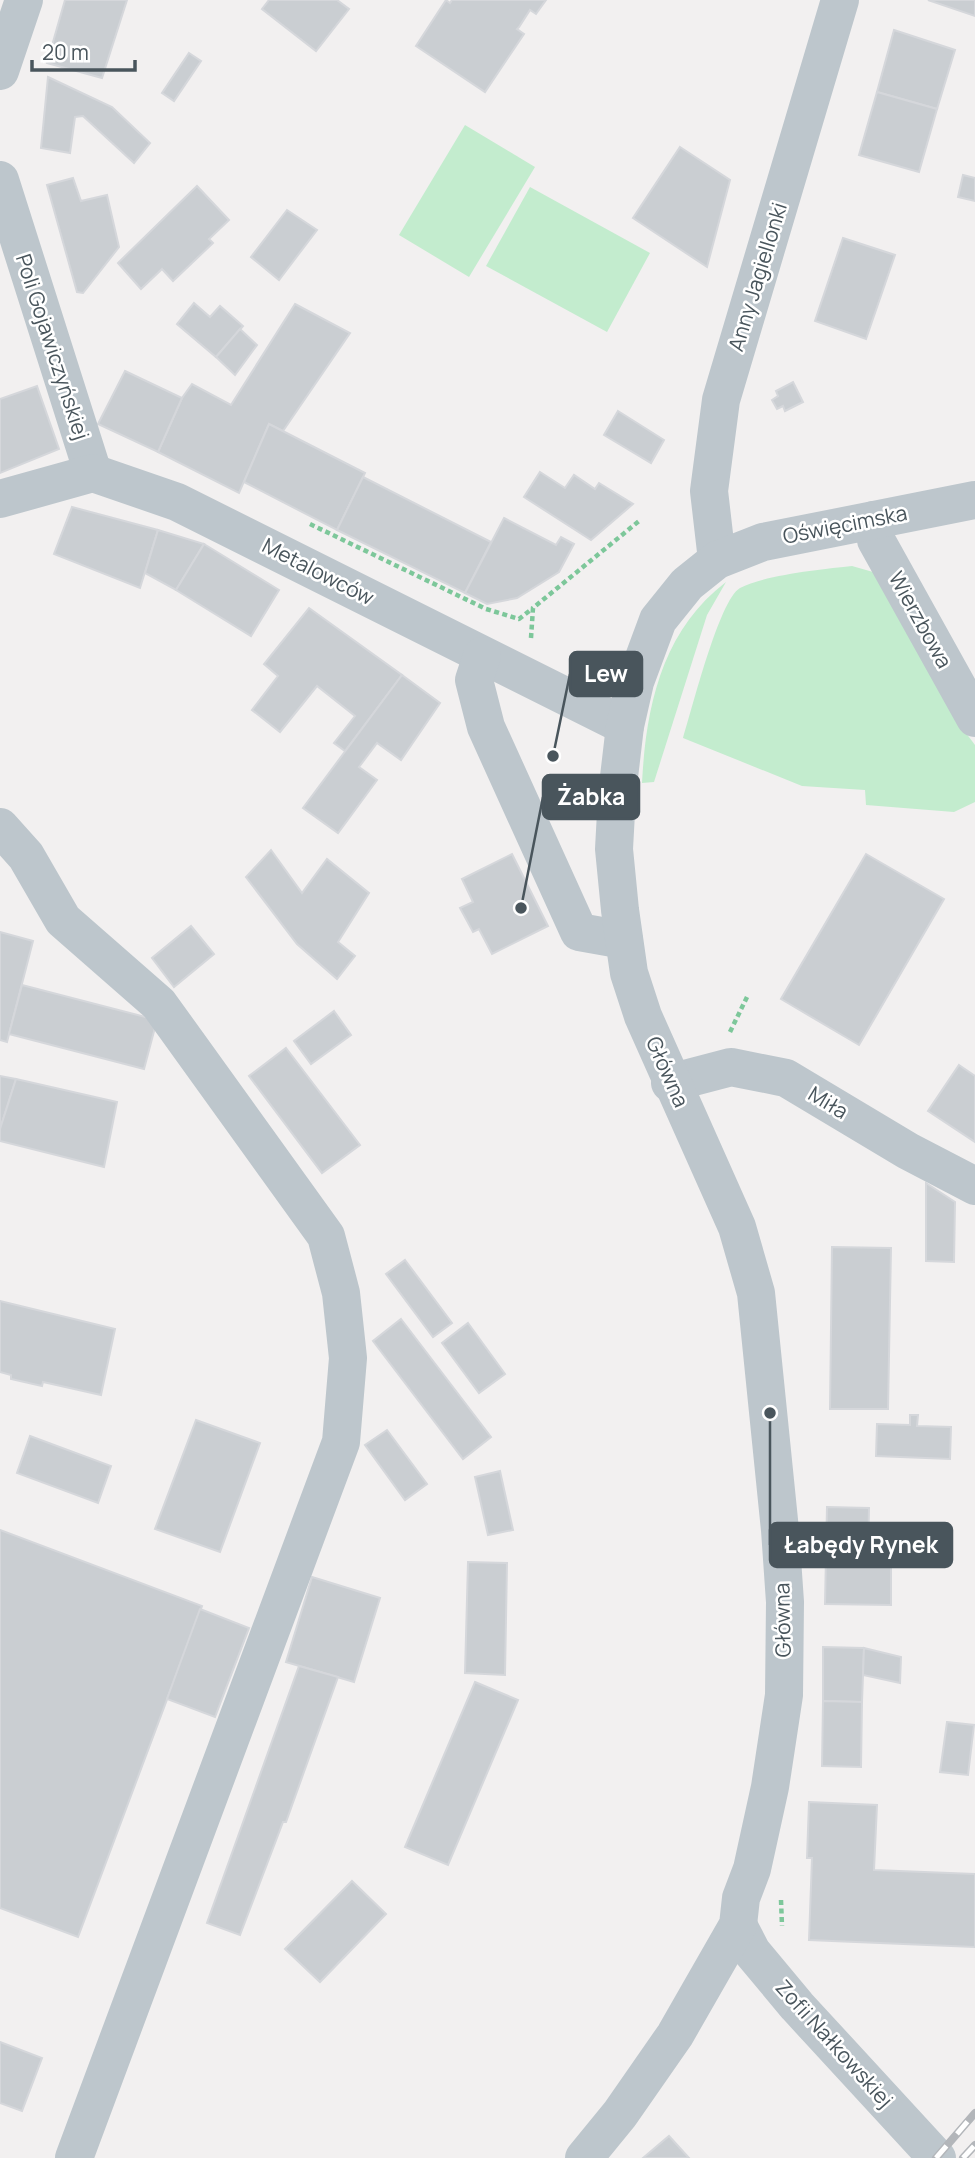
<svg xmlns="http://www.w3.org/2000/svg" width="975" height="2158" viewBox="0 0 975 2158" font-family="Manrope,sans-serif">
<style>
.green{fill:#c3ecce}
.building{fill:#caced2;stroke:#d5d7db;stroke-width:2}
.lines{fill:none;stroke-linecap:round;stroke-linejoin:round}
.path{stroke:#7dc79a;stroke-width:4.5;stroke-dasharray:5 3.5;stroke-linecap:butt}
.minor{stroke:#bdc6cc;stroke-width:38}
.rail-casing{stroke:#b3b6ba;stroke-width:8}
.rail{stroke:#fff;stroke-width:5;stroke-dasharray:16;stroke-linecap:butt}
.labels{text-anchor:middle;stroke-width:5;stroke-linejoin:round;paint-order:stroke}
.street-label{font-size:21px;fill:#49555c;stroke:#fff}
.leader{fill:none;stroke:#49555c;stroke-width:2.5}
.callout-dot{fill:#49555c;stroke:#fff;stroke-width:2.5}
.callout{fill:#49555c;stroke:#49555c;stroke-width:2.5}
.callout-label{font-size:23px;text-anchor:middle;font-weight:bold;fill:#fff}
</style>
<rect width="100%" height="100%" fill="#f2f0f0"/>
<g class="green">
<polygon points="465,125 535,167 469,277 399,235"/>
<polygon points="530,187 650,253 607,332 486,266"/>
<path d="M852 566 880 574 957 721 975 745V802L954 812 866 805 865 790 802 786 683 738C692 710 719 600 740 588 764 575 824 569 852 566Z"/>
<path d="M726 582 707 615 654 782 642 783C646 706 662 631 726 582Z"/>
</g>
<g class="building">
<polygon points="65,0 127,0 102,78 47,63"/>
<polygon points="269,0 337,0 349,9 316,51 262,9"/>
<polygon points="446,0 450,3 452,0 546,0 536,14 530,10 519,27 517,29 524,34 485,92 416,46"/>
<polygon points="928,0 975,0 975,16"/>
<polygon points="894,30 955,50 937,109 877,92"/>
<polygon points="189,53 201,61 174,101 162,93"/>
<polygon points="48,77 112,107 150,143 134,163 83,116 75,117 70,153 41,148"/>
<polygon points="877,92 937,109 919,172 859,155"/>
<polygon points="680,147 730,180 707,267 633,218"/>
<polygon points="963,175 975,178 975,201 958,197"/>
<polygon points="73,178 81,201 107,195 119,247 83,293 77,292 47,185"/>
<polygon points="197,186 229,220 209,239 213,243 173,281 162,269 141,289 118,263"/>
<polygon points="287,210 317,230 279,280 251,257"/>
<polygon points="843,238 895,255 866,339 815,321"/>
<polygon points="194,303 210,317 220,306 243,326 216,357 177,324"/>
<polygon points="295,304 350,333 283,431 269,424 239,493 158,452 182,398 192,384 231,405"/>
<polygon points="240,329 257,345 235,375 216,357"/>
<polygon points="125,371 182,398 158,452 98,424"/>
<polygon points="793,382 803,402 785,411 783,406 777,409 772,400 778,396 776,391"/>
<polygon points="37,386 59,449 0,473 0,399"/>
<polygon points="618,411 664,440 651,463 604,435"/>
<polygon points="269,424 365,473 337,530 244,482"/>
<polygon points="540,472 565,488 574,475 595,489 599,483 633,504 591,540 524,497"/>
<polygon points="363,477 491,542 465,593 337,530"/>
<polygon points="72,507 158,530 140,588 54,554"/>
<polygon points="504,518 556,545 561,537 574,544 559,572 517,598 487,604 465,593"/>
<polygon points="158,530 204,544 176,590 145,573"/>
<polygon points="204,544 279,590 251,636 176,590"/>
<polygon points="309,608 402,675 345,751 334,743 355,716 317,686 280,732 252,710 278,676 264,664"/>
<polygon points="402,675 440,703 401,760 377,743 359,767 377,780 338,833 303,808"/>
<polygon points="271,850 302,893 327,859 369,893 338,942 355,956 337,979 297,944 246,877"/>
<polygon points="512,854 548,926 492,954 479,929 473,932 460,908 473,902 462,879"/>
<polygon points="866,854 944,899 859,1045 781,999"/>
<polygon points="191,926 214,954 174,987 152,958"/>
<polygon points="0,932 33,941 7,1042 0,1040"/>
<polygon points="22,985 157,1020 144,1069 9,1034"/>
<polygon points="334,1011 351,1035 311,1064 294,1041"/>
<polygon points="286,1048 360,1145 322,1173 249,1076"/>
<polygon points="959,1065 975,1076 975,1142 928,1111"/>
<polygon points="0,1076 16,1079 0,1129"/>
<polygon points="16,1079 117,1102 104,1167 0,1141 0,1129"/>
<polygon points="926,1183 955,1202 954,1262 926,1261"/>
<polygon points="832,1247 891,1248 888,1409 830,1409"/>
<polygon points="405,1260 452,1323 433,1337 386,1274"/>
<polygon points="0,1301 115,1329 101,1395 43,1382 42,1386 11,1379 11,1375 0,1372"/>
<polygon points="401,1319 491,1437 463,1459 373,1341"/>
<polygon points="468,1323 505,1374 479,1393 442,1343"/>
<polygon points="910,1415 918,1415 917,1426 951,1427 950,1459 876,1456 877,1424 910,1425"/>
<polygon points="196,1420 260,1443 220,1552 155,1529"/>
<polygon points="387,1430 427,1484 405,1500 365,1445"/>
<polygon points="30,1436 111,1466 98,1503 17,1473"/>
<polygon points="500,1471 513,1530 488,1535 475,1477"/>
<polygon points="827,1507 869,1508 868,1556 826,1555"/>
<polygon points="0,1530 202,1606 78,1937 0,1908"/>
<polygon points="826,1555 868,1556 867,1563 891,1564 891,1605 825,1604"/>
<polygon points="468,1562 507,1563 505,1675 465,1673"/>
<polygon points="312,1577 380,1598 354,1682 286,1662"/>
<polygon points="200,1609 249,1628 215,1717 167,1699"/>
<polygon points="823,1647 864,1648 862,1702 823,1701"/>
<polygon points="864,1648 901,1657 900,1683 863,1675"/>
<polygon points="299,1666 338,1677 286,1822 283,1822 240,1935 207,1923"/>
<polygon points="475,1682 518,1700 448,1865 405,1847"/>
<polygon points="823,1701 862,1702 861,1767 822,1766"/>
<polygon points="947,1722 974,1725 968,1775 940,1772"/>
<polygon points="809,1802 877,1805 874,1870 975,1874 975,1947 809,1940 812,1858 807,1858"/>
<polygon points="352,1881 386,1914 320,1982 285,1949"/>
<polygon points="0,2042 42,2058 22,2111 0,2103"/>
<polygon points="669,2136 689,2158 643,2158"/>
</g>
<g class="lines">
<g class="path">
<polyline points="310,524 486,609 519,619 533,608"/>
<polyline points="531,638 533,608 639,521"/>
<polyline points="730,1032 747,997"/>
<polyline points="781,1900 782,1926"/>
</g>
<g class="minor">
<polyline points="0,71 24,0"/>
<polyline points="0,180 93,473"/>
<polyline points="0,499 93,473 177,502 625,726"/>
<polyline points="874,520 876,540 975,718"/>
<polyline points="717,560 709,491 721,400 840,0"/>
<polyline points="482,656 474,680 486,727 579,932 624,940"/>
<polyline points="0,827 26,856 63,920 159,1004 326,1236 341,1293 348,1358 341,1442 74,2158"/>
<polyline points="670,1083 731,1067 786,1078 908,1151 975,1186"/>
<polyline points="738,1925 752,1952 797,2006 937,2158"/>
<polyline points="584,2158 620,2114 675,2035 738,1925 741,1898 752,1869 770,1787 784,1695 785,1602 780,1530 756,1293 737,1227 643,1016 629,973 620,910 614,849 617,794 625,726 635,682 658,620 687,584 717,560 763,542 975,500"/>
</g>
<g class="rail-casing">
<g id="rail">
<polyline points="936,2158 975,2113"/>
<polyline points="963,2158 975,2145"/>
</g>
</g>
<use href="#rail" class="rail"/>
</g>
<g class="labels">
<g class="street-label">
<text transform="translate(758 277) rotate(-73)" y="7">Anny Jagiellonki</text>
<text transform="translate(52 347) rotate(72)" y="7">Poli Gojawiczyńskiej</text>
<text transform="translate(845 525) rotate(-11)" y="7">Oświęcimska</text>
<text transform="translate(318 572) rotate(27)" y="7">Metalowców</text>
<text transform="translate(920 620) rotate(61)" y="7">Wierzbowa</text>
<text transform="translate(667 1072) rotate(66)" y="7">Główna</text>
<text transform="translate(828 1103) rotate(31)" y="7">Miła</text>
<text transform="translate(783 1620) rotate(-91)" y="7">Główna</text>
<text transform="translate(834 2044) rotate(48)" y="7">Zofii Nałkowskiej</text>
</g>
</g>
<path class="leader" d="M553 756L570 674M521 908L543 797M770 1413L770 1545"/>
<g class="callout-dot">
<circle cx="553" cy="756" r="7"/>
<circle cx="521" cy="908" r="7"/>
<circle cx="770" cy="1413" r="7"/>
</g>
<g class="callout">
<rect x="570" y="652" width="72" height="44" rx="7"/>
<rect x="543" y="775" width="96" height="44" rx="7"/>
<rect x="770" y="1523" width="182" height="44" rx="7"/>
</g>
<g class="callout-label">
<text x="606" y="682">Lew</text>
<text x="591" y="805">Żabka</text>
<text x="861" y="1553">Łabędy Rynek</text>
</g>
<path d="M32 60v10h103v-10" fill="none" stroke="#49555c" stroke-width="3.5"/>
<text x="42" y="60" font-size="21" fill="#49555c" stroke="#ffffff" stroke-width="5" paint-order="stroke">20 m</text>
</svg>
